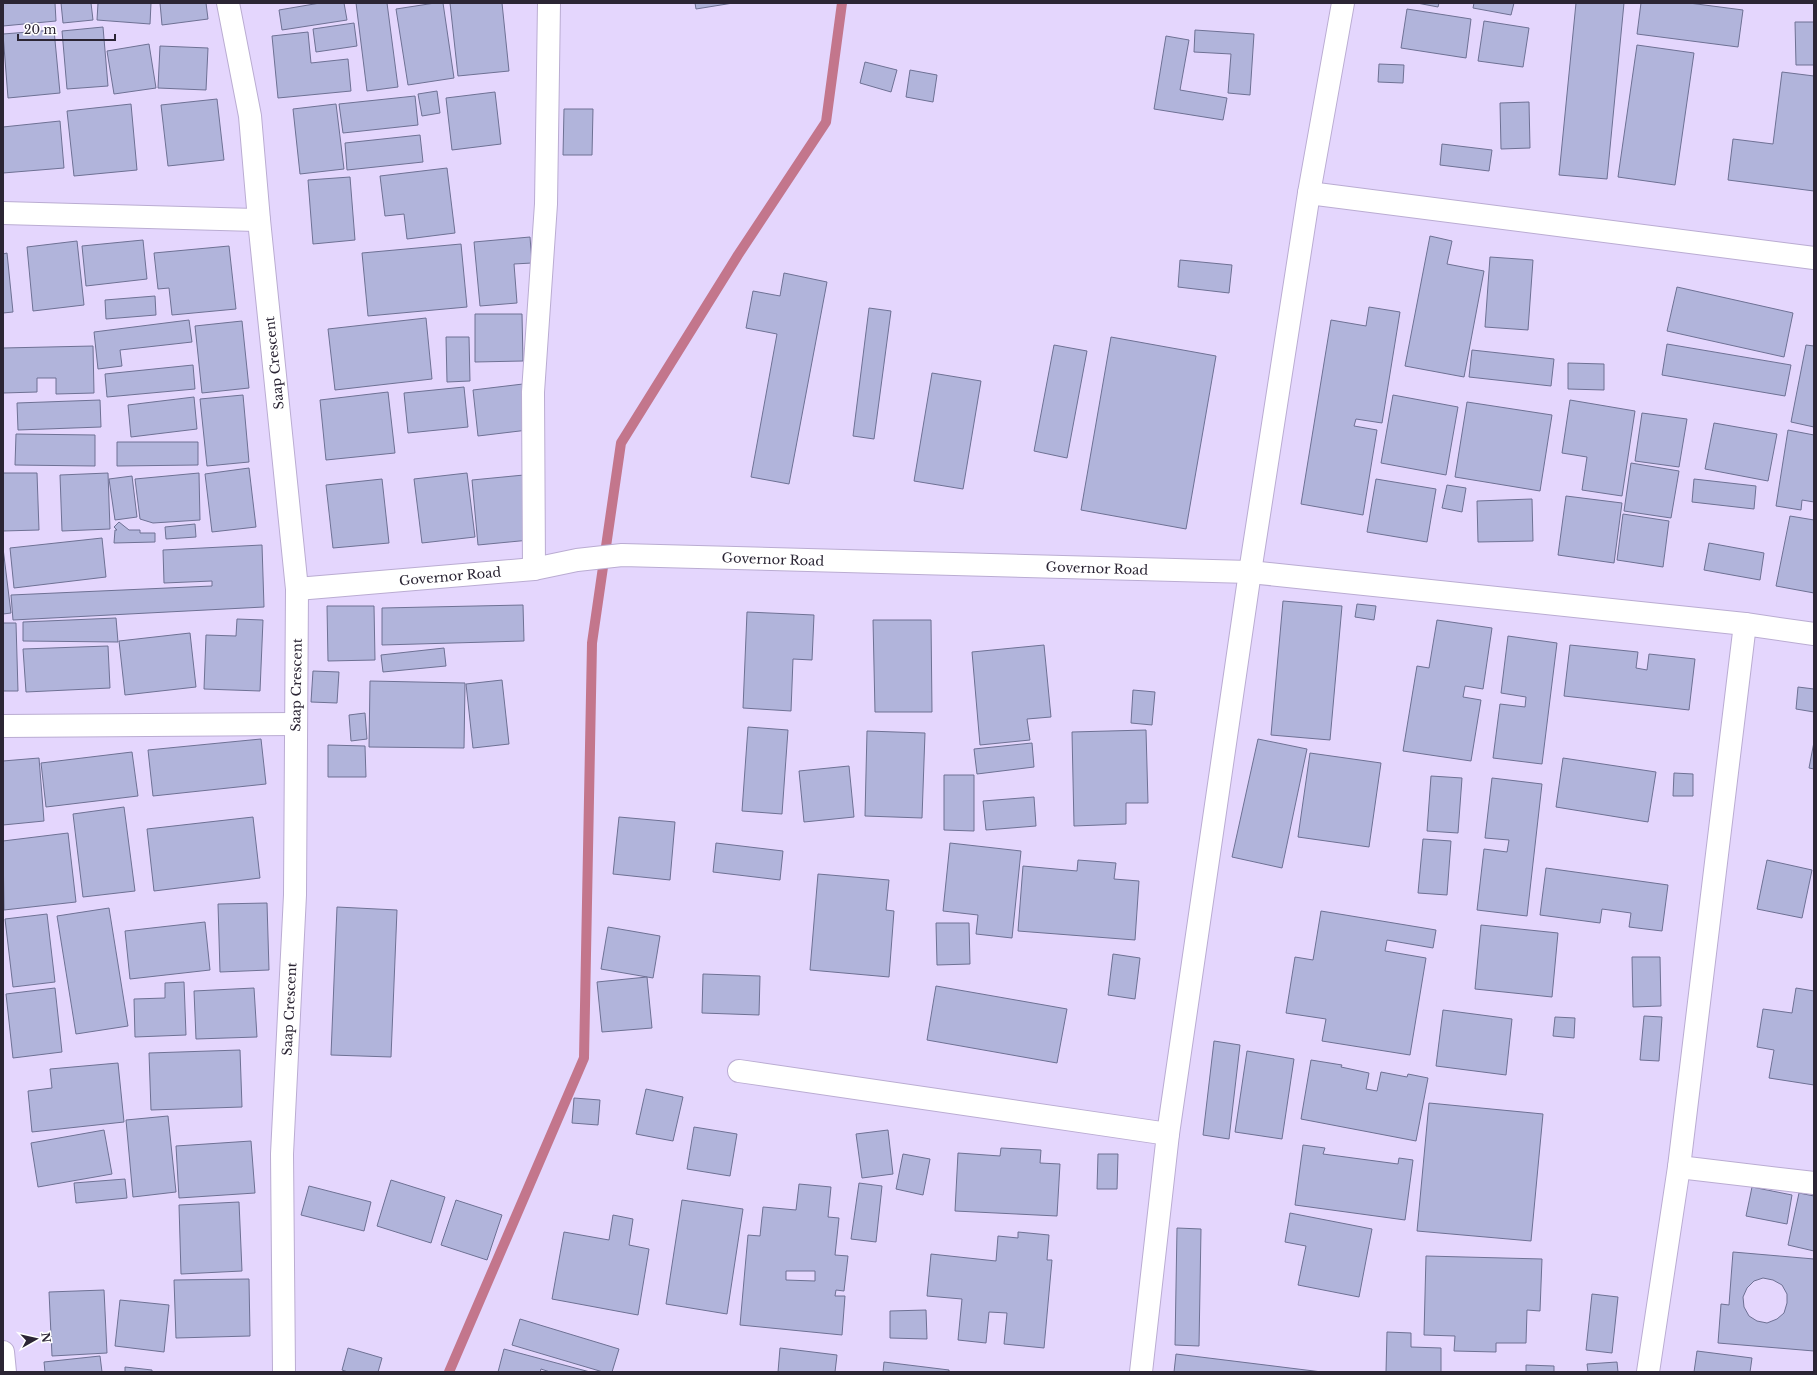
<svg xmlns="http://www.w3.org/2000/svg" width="1817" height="1375" viewBox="0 0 1817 1375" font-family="'Libre Baskerville',serif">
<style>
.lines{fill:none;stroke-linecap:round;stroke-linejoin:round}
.stream{stroke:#c3768c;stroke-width:10}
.building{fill:#b1b4db;stroke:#6e7194;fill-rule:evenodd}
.street-casing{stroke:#baacd2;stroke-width:24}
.secondary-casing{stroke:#baacd2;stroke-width:24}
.street{stroke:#fff;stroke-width:22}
.secondary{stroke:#fff;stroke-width:22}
.labels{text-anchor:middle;stroke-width:3;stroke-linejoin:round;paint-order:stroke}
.street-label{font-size:13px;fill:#2b2534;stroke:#fff}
</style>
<rect width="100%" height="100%" fill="#e4d6fd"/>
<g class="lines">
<polyline class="stream" points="449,1372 584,1058 592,643 621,443 738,255 826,122 842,3"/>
</g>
<g class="building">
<polygon points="3,3 55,3 56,21 3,26"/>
<polygon points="61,3 91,3 93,20 63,23"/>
<polygon points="98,3 151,3 150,24 97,20"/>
<polygon points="160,3 206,3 208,19 162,25"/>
<polygon points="320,3 344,3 347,20 282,30 279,10"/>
<polygon points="356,3 387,3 398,87 367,91"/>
<polygon points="435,3 443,3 454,78 408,85 396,9"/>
<polygon points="450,3 502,3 509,71 458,76"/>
<polygon points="695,3 733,3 696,9"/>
<polygon points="1417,3 1439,3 1438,7"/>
<polygon points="1474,3 1514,3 1511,15 1473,8"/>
<polygon points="1576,3 1624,3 1607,179 1559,175"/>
<polygon points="1641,3 1689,3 1743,10 1738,47 1637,34"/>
<polygon points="1407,9 1471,19 1466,58 1401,48"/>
<polygon points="1484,21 1529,28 1523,67 1478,61"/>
<polygon points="1795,22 1814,22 1814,65 1796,65"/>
<polygon points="354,23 357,46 316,52 313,29"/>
<polygon points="103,27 108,86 67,89 62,31"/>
<polygon points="54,30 60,93 8,98 3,34"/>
<polygon points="1195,30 1254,34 1250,95 1228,93 1231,54 1194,52"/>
<polygon points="308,32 311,63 348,59 351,91 278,98 272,36"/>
<polygon points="1166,36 1189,40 1180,90 1227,98 1223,120 1154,109"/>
<polygon points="149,44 156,88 114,94 107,51"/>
<polygon points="1637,45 1694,53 1675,185 1618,177"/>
<polygon points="160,46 208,48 206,90 158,88"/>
<polygon points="865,62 897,70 891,92 860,83"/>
<polygon points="1379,64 1404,65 1403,83 1378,82"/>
<polygon points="910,70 937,75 933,102 906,97"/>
<polygon points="1782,72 1814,76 1814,191 1728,180 1733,139 1773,144"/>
<polygon points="437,91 440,113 422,116 418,94"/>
<polygon points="495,92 501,144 452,150 446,98"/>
<polygon points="415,96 418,125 343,133 339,104"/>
<polygon points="217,99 224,160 168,166 161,105"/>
<polygon points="1529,102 1530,148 1501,149 1500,103"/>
<polygon points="131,104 137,170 74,176 67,111"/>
<polygon points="336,104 344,169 300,174 293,109"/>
<polygon points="564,109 593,109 592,155 563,155"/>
<polygon points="60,121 64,168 3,173 3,127"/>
<polygon points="420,135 423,162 347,170 345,143"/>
<polygon points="1442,144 1492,150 1489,171 1440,165"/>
<polygon points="447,168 455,233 407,239 404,214 385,216 380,176"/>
<polygon points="350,177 355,240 313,244 308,180"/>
<polygon points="1430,236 1452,241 1447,264 1484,271 1464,377 1405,366"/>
<polygon points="530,237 532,263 514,264 517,303 480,306 474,242"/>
<polygon points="143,240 147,279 86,286 82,246"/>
<polygon points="77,241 84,305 33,311 27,247"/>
<polygon points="461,244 467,307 368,316 362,253"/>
<polygon points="229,246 236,309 172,315 169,288 158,289 154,253"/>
<polygon points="7,253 13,312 3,313 3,254"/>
<polygon points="1490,257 1533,260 1528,330 1485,327"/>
<polygon points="1180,260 1232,265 1229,293 1178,287"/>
<polygon points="784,273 827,282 789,484 751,477 777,334 746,328 753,291 780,296"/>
<polygon points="1677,287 1793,313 1784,357 1667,331"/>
<polygon points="155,296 156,315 106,319 105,300"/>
<polygon points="1369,307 1400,312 1382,423 1356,419 1354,426 1377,430 1363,515 1301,504 1331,320 1366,326"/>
<polygon points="869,308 891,311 874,439 853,436"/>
<polygon points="475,314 522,314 523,361 475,362"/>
<polygon points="426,318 432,379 335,390 328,329"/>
<polygon points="189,320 192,342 120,350 122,366 98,369 94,332"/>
<polygon points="242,321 249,388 202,393 195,326"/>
<polygon points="446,337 469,337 470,381 447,382"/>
<polygon points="1111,337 1216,356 1186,529 1081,510"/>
<polygon points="1667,344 1791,365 1785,396 1662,375"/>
<polygon points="1054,345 1087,351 1067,458 1034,451"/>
<polygon points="1806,345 1814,346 1814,427 1791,422"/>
<polygon points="93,346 94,393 56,394 56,378 37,378 37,392 3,393 3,348"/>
<polygon points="1472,350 1554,359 1551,386 1469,377"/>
<polygon points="1568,363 1604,364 1604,390 1568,389"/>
<polygon points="193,365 195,389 107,397 105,374"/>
<polygon points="932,373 981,381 963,489 914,481"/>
<polygon points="523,384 528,430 478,436 473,390"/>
<polygon points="464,387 468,427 408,433 404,393"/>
<polygon points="388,392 395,453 326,460 320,400"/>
<polygon points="243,395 249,462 207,466 200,399"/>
<polygon points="1393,395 1458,407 1446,475 1381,463"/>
<polygon points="194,397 197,429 131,437 128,405"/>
<polygon points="100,400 101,427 18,430 17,403"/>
<polygon points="1570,400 1635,411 1622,496 1582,490 1587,457 1562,453"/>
<polygon points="1467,402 1552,415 1540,491 1455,477"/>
<polygon points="1642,413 1687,419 1679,467 1635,461"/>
<polygon points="1714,423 1777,434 1768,481 1705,469"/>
<polygon points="1788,430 1814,435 1814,502 1802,500 1801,510 1776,506"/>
<polygon points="16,434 95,435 95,466 15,465"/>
<polygon points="117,442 198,442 198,465 117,466"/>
<polygon points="1631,463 1679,471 1671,518 1624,511"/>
<polygon points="249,468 256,527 212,532 205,474"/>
<polygon points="3,473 37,473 39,530 3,531"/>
<polygon points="108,473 110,529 62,531 60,475"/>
<polygon points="199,473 200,520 153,523 140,519 135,479"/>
<polygon points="467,473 475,537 422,543 414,479"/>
<polygon points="524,475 530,540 478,545 472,480"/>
<polygon points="132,476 137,517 115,520 109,479"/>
<polygon points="382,479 389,543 333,548 326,485"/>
<polygon points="1376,479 1436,489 1427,542 1367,532"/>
<polygon points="1694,479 1756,486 1754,509 1692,502"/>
<polygon points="1447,485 1466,488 1462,512 1442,508"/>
<polygon points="1566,496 1622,503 1614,563 1558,555"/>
<polygon points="1532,499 1533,541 1478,542 1477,501"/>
<polygon points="1623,514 1669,521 1663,567 1617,560"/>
<polygon points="1790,516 1814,520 1814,593 1776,586"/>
<polygon points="119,522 129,530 140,530 140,533 155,533 155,542 114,543 115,530 117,530 114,527"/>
<polygon points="195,524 196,537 166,539 165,527"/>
<polygon points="102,538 106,577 14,588 10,548"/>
<polygon points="1709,543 1764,553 1760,580 1704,570"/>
<polygon points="262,545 264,607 13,620 11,595 212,586 212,581 164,583 163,550"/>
<polygon points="3,548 11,613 3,614"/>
<polygon points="1283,601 1342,606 1330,740 1271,735"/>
<polygon points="1357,604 1376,606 1374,620 1355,617"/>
<polygon points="523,605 524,641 382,645 382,608"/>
<polygon points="327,606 374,606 375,660 328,661"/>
<polygon points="747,612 814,615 812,660 793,659 791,711 743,708"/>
<polygon points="116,618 118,642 23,641 23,622"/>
<polygon points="237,619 263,620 260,691 204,689 206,635 236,636"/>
<polygon points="873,620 931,620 932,712 875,712"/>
<polygon points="1437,620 1492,628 1483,689 1465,686 1463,697 1481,700 1471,761 1403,751 1417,666 1429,668"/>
<polygon points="3,623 16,623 18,691 3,691"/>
<polygon points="190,633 196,687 125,695 119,641"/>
<polygon points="1508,636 1557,643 1542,764 1493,758 1500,704 1525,707 1526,697 1501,693"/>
<polygon points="1044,645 1051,717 1027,719 1030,740 980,745 972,652"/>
<polygon points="1570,645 1638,652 1636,668 1647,670 1649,654 1695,659 1689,710 1564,696"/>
<polygon points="108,646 110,688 26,692 23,649"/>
<polygon points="444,648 446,666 383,672 381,655"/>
<polygon points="313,671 339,672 337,703 311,702"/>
<polygon points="502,680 509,744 473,748 466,684"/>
<polygon points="370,681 465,683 464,748 369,747"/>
<polygon points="1798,687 1814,689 1814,712 1796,709"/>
<polygon points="1133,690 1155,692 1152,725 1131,723"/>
<polygon points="365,713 367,739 351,741 349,715"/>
<polygon points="748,727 788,730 782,814 742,811"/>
<polygon points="1146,730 1148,803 1126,803 1126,824 1074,826 1072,732"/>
<polygon points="867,731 925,733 922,818 865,816"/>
<polygon points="261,739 266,784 153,796 148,750"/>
<polygon points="1258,739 1307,749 1282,868 1232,857"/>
<polygon points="1814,742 1814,769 1809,768"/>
<polygon points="1032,743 1034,767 977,774 974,749"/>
<polygon points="328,745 365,746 366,777 328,777"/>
<polygon points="132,752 138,796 46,807 41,763"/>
<polygon points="1310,753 1381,763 1369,847 1298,837"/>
<polygon points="39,758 44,821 3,825 3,761"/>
<polygon points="1563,758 1656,772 1648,822 1556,807"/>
<polygon points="849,766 854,817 804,822 799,771"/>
<polygon points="1674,773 1693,774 1693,796 1673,796"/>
<polygon points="944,775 974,775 974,831 944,830"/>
<polygon points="1431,776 1462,778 1458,833 1427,831"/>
<polygon points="1492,778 1542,784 1527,916 1477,910 1484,849 1507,852 1509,840 1485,838"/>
<polygon points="1034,797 1036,826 986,830 983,801"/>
<polygon points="124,807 135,891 83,897 73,814"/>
<polygon points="253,817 260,878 154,891 147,829"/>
<polygon points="619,817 675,822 670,880 613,874"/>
<polygon points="68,833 76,902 4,910 3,841"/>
<polygon points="1423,839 1451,841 1447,895 1418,893"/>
<polygon points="716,843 783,851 780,880 713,872"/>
<polygon points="950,843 1021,851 1012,938 976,934 978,915 943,911"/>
<polygon points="1078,860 1116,863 1114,879 1139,881 1135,940 1018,931 1023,866 1077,871"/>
<polygon points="1767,860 1812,870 1802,918 1757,909"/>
<polygon points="1546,868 1668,885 1662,931 1629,927 1631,913 1602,909 1600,923 1540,915"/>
<polygon points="818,874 889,880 886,910 894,911 889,977 810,970"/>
<polygon points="267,903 269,970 220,972 218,904"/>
<polygon points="337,907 397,910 391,1057 331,1055"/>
<polygon points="109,908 128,1026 76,1034 57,916"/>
<polygon points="1321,911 1436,930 1433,948 1387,940 1385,951 1426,958 1410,1055 1322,1041 1326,1019 1286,1013 1295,957 1313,960"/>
<polygon points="47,914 55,982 13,987 5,919"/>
<polygon points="205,922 210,970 130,979 125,931"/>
<polygon points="936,923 969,923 970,964 937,965"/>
<polygon points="1481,925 1558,933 1552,997 1475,989"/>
<polygon points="608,927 660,936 653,978 601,969"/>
<polygon points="1113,954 1140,958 1135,999 1108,995"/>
<polygon points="1632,957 1660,957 1661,1006 1633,1007"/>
<polygon points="703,974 760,976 759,1015 702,1013"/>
<polygon points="647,977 652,1028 602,1032 597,982"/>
<polygon points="184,982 186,1035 135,1037 134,999 165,998 165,983"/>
<polygon points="936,986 1067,1009 1057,1063 927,1040"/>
<polygon points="55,988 62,1052 13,1058 6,994"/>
<polygon points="254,988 257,1037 196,1039 194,991"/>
<polygon points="1796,988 1814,991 1814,1085 1769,1078 1774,1050 1757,1047 1763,1009 1792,1013"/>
<polygon points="1443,1010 1512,1019 1506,1075 1436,1066"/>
<polygon points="1644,1016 1662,1017 1659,1061 1640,1060"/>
<polygon points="1555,1017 1575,1018 1574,1038 1553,1036"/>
<polygon points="1214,1041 1240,1045 1229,1139 1203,1135"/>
<polygon points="240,1050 242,1107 151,1110 149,1053"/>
<polygon points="1247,1051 1294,1059 1282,1139 1235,1132"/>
<polygon points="1311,1060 1342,1065 1341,1067 1369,1073 1366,1089 1377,1091 1381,1072 1407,1077 1408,1074 1428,1078 1416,1141 1301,1119"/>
<polygon points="118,1063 124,1122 32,1132 28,1091 52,1088 50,1069"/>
<polygon points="646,1089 683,1097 673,1141 636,1134"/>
<polygon points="574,1098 600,1100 598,1125 572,1123"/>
<polygon points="1429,1103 1543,1114 1531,1241 1417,1231"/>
<polygon points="168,1116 176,1192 133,1197 126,1120"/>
<polygon points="694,1127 737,1134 730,1176 687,1169"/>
<polygon points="104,1130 112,1174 38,1187 31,1143"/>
<polygon points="888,1130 893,1174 862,1178 856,1134"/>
<polygon points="251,1141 255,1193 179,1198 176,1146"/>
<polygon points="1303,1145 1325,1148 1323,1154 1398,1164 1399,1158 1413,1160 1405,1220 1295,1205"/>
<polygon points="1001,1148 1041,1150 1040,1163 1060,1164 1057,1216 955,1211 958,1153 1000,1156"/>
<polygon points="903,1154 930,1159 923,1195 896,1189"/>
<polygon points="1098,1154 1118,1154 1117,1189 1097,1189"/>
<polygon points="125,1179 127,1198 76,1203 74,1183"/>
<polygon points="391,1180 445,1197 431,1243 377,1226"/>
<polygon points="859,1183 882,1186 876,1242 851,1239"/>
<path d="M799 1184 831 1187 828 1217 839 1218 835 1255 848 1256 844 1291 836 1290 835 1296H845L842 1335 740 1325 748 1235 760 1236 763 1207 796 1210ZM786 1271H815V1281L786 1280Z"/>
<polygon points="309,1186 371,1202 364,1231 301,1215"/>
<polygon points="1752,1187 1792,1195 1787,1224 1746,1216"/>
<polygon points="1799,1193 1814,1196 1814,1251 1788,1245"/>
<polygon points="456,1200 502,1215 487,1260 441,1245"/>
<polygon points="682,1200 743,1209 727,1314 666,1304"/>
<polygon points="239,1202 242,1271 181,1274 179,1205"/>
<polygon points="1290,1213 1372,1229 1359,1297 1298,1285 1306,1246 1285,1242"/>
<polygon points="613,1215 633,1219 629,1245 649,1249 638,1315 552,1299 564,1232 609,1240"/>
<polygon points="1177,1228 1201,1229 1199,1346 1175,1345"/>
<polygon points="1018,1232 1049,1235 1047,1260 1052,1260 1044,1348 1004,1344 1007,1313 989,1312 986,1343 958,1340 962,1299 927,1296 931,1254 996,1261 998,1236 1018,1238"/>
<path d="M1733 1252 1814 1259V1351L1718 1343 1721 1304 1729 1305ZM1763 1278 1773 1280 1782 1285 1787 1294V1303L1784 1313 1777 1319 1767 1323 1757 1321 1749 1316 1744 1307 1743 1297 1747 1288 1754 1281Z"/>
<polygon points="1426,1256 1542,1259 1540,1311 1527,1310 1526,1343 1496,1343 1496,1352 1454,1351 1455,1336 1424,1335"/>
<polygon points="249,1279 250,1336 176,1338 174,1280"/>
<polygon points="104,1290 107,1353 52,1356 49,1292"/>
<polygon points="1592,1294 1618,1297 1612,1353 1586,1350"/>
<polygon points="120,1300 169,1305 164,1352 115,1346"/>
<polygon points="926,1310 927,1339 890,1338 890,1311"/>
<polygon points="520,1319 619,1349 612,1372 603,1372 512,1345"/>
<polygon points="1387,1332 1411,1333 1411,1347 1441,1348 1441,1372 1386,1372"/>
<polygon points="348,1348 382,1358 378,1372 348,1372 342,1370"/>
<polygon points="780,1348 837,1355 835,1372 778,1372"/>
<polygon points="504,1349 590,1372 550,1372 541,1369 540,1372 498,1372"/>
<polygon points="1697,1351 1752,1358 1750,1372 1694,1372"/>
<polygon points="1176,1354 1322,1372 1174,1372"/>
<polygon points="100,1356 102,1372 45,1372 44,1362"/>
<polygon points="884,1362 949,1370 949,1372 883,1372"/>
<polygon points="1617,1362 1618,1372 1588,1372 1587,1364"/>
<polygon points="1526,1365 1554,1366 1554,1372 1526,1372"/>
<polygon points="125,1367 152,1370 152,1372 125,1372"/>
</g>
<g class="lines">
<g class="street-casing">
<g id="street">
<polyline points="228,3 250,116 259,220 297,589 295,895 282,1154 284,1372"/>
<polyline points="1309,193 1814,258"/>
<polyline points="3,213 259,220"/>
<polyline points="534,569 533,392 546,204 549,3"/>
<polyline points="297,589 534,569 577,560 622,555 1250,572 1745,624 1814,634"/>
<polyline points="3,726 296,724"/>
<polyline points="739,1071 1168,1134"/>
<polyline points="1679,1167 1814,1183"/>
<polyline points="3,1352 5,1372"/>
<polyline points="1648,1372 1679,1167 1745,624"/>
</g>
</g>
<g class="secondary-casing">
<polyline id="secondary" points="1141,1372 1168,1134 1250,572 1309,193 1343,3"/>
</g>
<use href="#street" class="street"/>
<use href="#secondary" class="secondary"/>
</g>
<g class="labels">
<g class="street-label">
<text transform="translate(274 363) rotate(-96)" y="5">Saap Crescent</text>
<text transform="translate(773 559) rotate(2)" y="5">Governor Road</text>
<text transform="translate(1097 568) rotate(2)" y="5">Governor Road</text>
<text transform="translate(450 576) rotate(-5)" y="5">Governor Road</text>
<text transform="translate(296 685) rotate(-89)" y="5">Saap Crescent</text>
<text transform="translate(289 1009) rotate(-87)" y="5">Saap Crescent</text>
</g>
</g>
<rect width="1817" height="1375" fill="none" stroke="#2b2534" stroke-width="8"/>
<g transform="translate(36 1339) rotate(82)" stroke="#ffffff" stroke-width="3" paint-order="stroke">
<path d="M0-3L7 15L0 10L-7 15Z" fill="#2b2534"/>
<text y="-6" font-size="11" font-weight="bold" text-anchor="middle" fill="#2b2534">N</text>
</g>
<path d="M18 34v6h97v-6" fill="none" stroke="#2b2534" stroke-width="2"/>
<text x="24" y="34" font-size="12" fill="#2b2534" stroke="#ffffff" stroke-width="3" paint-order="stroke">20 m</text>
</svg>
